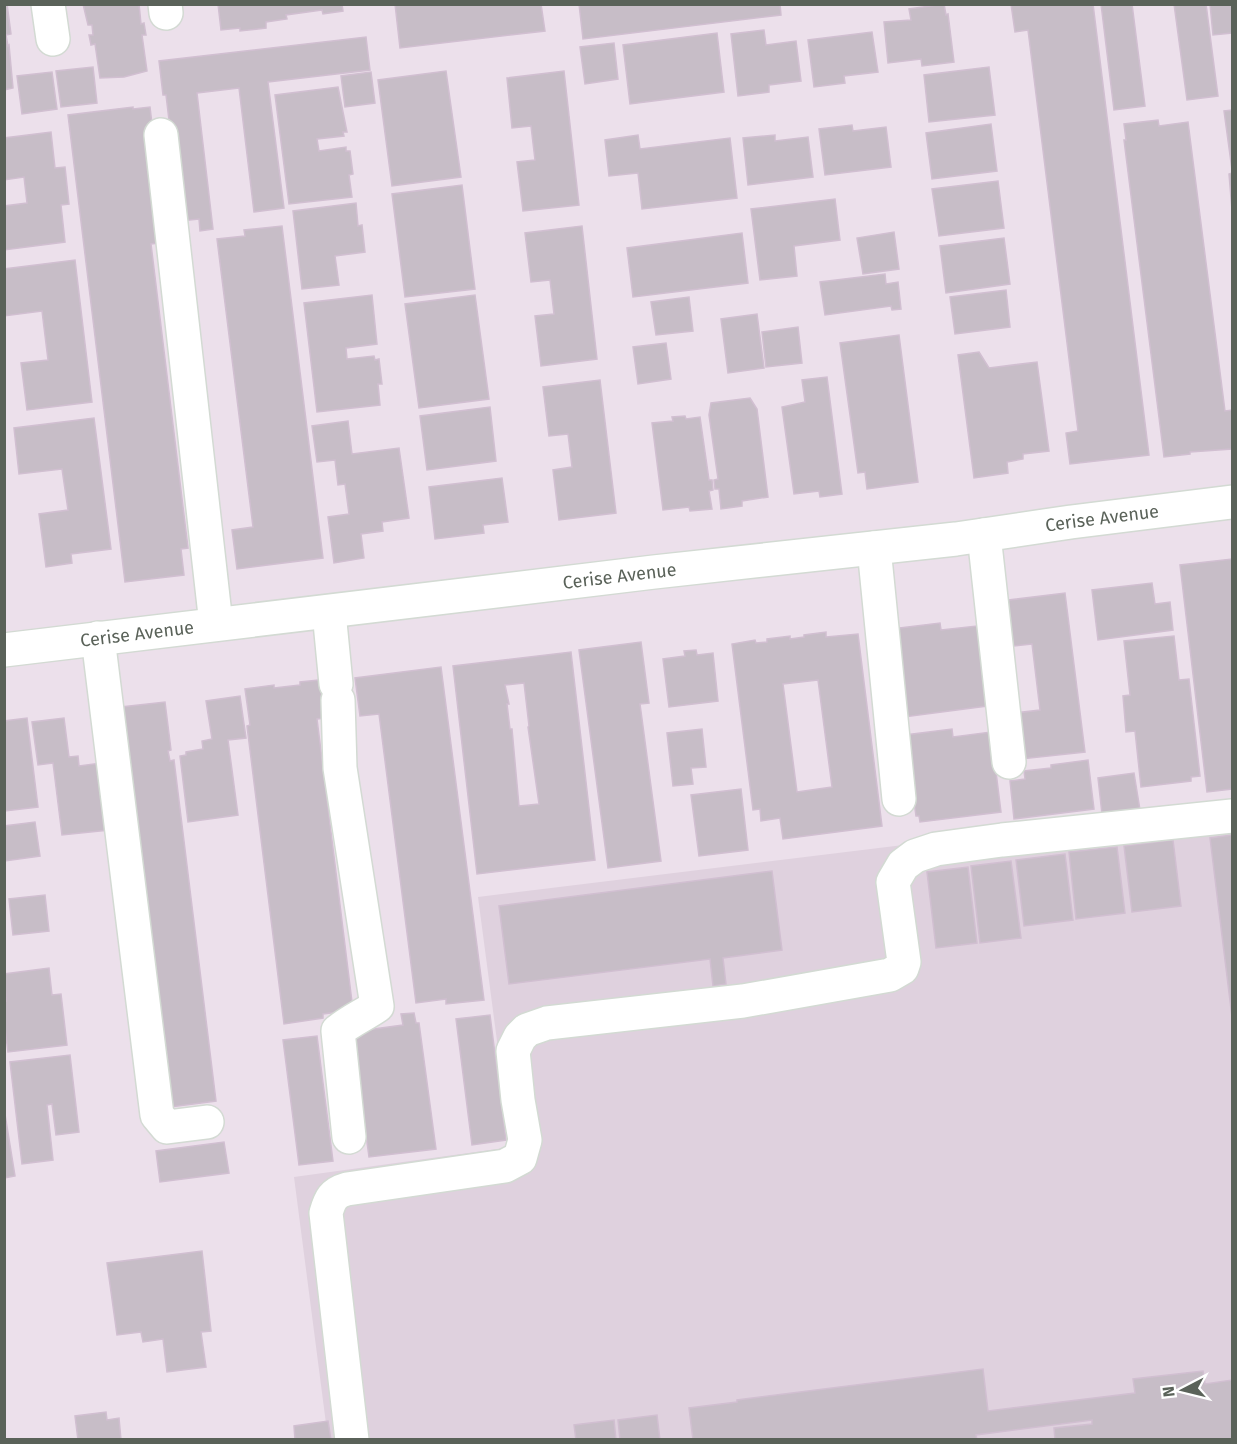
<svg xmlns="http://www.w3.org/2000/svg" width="1237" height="1444" viewBox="0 0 1237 1444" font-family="'Fira Sans',sans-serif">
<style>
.education{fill:#dfd1de}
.building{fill:#c7bdc7;stroke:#d1bfd1;stroke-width:1.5;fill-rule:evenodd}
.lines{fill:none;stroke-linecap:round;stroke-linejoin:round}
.minor-casing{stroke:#d3dad3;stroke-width:36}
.minor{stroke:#fff;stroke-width:33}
.labels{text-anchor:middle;stroke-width:4.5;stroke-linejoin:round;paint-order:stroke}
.street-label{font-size:18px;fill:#5a6259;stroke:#fff}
</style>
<rect width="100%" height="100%" fill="#ece0eb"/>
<polygon class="education" points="1232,805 1232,1439 328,1439 294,1177 511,1147 478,897"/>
<g class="building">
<polygon points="4,4 7,4 11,34 6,35 8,46 9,45 13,88 4,90"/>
<polygon points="83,4 139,4 141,24 144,23 146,35 142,35 147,71 124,77 100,78 95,44 91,45 89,35 93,35 92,25 88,25"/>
<polygon points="218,4 342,4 343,11 323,14 322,10 286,15 287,19 266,22 266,28 240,31 240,28 221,30"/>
<polygon points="395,4 541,4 545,31 400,48"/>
<polygon points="579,4 780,4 781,15 583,39"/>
<polygon points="944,4 946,15 948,14 954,62 922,66 921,59 888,63 884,22 911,20 909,9"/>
<polygon points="1011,4 1093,4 1149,455 1070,464 1066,433 1078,431 1028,30 1015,32"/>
<polygon points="1101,4 1132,4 1145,106 1114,110"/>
<polygon points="1174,4 1206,4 1218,96 1187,100"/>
<polygon points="1210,4 1232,4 1232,33 1213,35"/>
<polygon points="764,30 766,45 796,41 801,81 769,85 769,92 738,96 731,34"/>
<polygon points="872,32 878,72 844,76 845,83 814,87 808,40"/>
<polygon points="717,33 724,92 630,104 623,45"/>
<polygon points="366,37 370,70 268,82 284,208 254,212 239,88 197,93 213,229 200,231 199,219 181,221 166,95 163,95 159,61"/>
<polygon points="614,43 618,79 585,84 580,47"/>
<polygon points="93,67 97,103 61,107 56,71"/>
<polygon points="989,67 995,115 929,122 924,75"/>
<polygon points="446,71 461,177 392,186 378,80"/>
<polygon points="564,71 579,205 523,211 517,162 535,160 531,126 512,128 507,78"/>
<polygon points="52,72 57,109 22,114 17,76"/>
<polygon points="371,72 375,103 345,107 341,76"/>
<polygon points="338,87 347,132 343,132 344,136 317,139 319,151 346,147 346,151 350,151 353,174 349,175 352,197 289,204 275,95"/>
<polygon points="133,107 133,109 150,107 166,242 151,244 188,548 181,549 184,575 125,582 68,115"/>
<polygon points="1232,110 1232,170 1224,111"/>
<polygon points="1158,120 1159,126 1188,122 1225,411 1232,410 1232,449 1190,452 1190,454 1164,457 1124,140 1126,140 1124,124"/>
<polygon points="991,124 997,171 932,179 926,133"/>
<polygon points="852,125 853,131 886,127 891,167 825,175 819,129"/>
<polygon points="51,132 55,168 65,167 69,204 61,205 65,242 4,250 4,206 27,203 24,177 4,180 4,138"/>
<polygon points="638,135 640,149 730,138 737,198 642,209 638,173 609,176 605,140"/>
<polygon points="775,135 775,141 808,137 813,177 748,185 743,138"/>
<polygon points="1232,173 1232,210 1229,174"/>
<polygon points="998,181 1004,228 939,236 932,189"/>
<polygon points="462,185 475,289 405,297 392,194"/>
<polygon points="835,199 840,240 794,246 797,276 760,280 751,209"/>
<polygon points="356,203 358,226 362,225 365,252 335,256 339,285 302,289 293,211"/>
<polygon points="282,226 323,558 237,569 232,530 253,527 217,239 245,236 244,230"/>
<polygon points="582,226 597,359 541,366 535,316 554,314 550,280 531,282 525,233"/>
<polygon points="894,232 899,269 863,274 857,238"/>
<polygon points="742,233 748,283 633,297 627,248"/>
<polygon points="1004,238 1010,284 946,293 940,246"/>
<polygon points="75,260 92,402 27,410 21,363 48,360 42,311 4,316 4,269"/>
<polygon points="885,274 886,284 898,282 901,309 892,310 891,306 825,315 820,282"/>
<polygon points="1006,290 1010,327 955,334 950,297"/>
<polygon points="372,295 377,344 346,348 347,359 374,356 375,360 379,359 382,384 378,384 380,405 317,412 304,303"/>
<polygon points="475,295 489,399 419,408 405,304"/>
<polygon points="689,297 693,331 656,335 651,302"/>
<polygon points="757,314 764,368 728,373 721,319"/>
<polygon points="798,327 802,363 766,367 762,332"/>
<polygon points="899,335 918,482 867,489 865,472 858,473 840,343"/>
<polygon points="666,343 671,379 638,384 633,347"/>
<polygon points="979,352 989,368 1037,362 1049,451 1023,454 1023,459 1007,462 1008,473 974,478 958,355"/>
<polygon points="827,377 842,494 820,497 819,491 794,494 782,407 805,402 802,380"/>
<polygon points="600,380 616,513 559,520 553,470 572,467 568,434 549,436 543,387"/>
<polygon points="750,398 757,409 768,497 742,501 742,506 721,509 719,489 715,489 714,480 718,479 709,415 711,403"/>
<polygon points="490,407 496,461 427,470 420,416"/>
<polygon points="685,416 686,419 700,417 709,480 712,480 713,490 709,491 712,509 690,511 689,507 663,510 652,423 673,421 672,417"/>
<polygon points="94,418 111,549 71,554 72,563 46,567 39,514 68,510 62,469 19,474 14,428"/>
<polygon points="348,421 352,454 399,448 409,518 382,522 383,531 361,534 364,558 334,563 328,517 349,514 345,484 338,485 335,460 317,462 312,426"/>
<polygon points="502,478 508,522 483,525 484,533 435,539 429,487"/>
<polygon points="1232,559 1232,789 1207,792 1180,565"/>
<polygon points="1152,583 1155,604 1170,602 1173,630 1098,640 1092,590"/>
<polygon points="1065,593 1085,752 1021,759 1015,713 1040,710 1032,644 1006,647 1001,601"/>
<polygon points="940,623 941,630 977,626 987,706 904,717 892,629"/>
<path d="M826 632V637L858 634 882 826 783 839 780 818 761 821 760 809 753 810 732 644 755 640 756 643 767 642V639L790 636V639L804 637V635ZM818 680 832 787 797 792 783 684Z"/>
<polygon points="1174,636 1179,680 1189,679 1200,776 1191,777 1191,781 1141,787 1135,731 1126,732 1123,696 1130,695 1124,641"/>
<polygon points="641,642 649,703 640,704 661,861 608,868 579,650"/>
<polygon points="696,650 697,655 713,653 718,701 669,707 663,659 685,656 684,651"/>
<path d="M571 652 595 860 477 874 453 666ZM524 683 529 726 528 727 539 804 519 806 512 729H510L507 704H509L505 685Z"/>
<polygon points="441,667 484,1000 446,1004 446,999 416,1003 379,714 360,716 355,678"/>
<polygon points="328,679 333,717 317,719 353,1010 323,1014 323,1018 284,1024 247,726 250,725 245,689 274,685 274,688 300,685 300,682"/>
<polygon points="240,696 246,738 228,740 238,815 188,822 180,756 186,755 186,752 203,749 202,741 212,739 206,701"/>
<polygon points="165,702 171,750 168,751 170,761 174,760 216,1101 163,1108 112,708"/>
<polygon points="27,718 38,807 5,811 4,721"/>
<polygon points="64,718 69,757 78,756 79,766 101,763 109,830 62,835 53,763 38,765 32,722"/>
<polygon points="702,729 706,767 691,768 693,784 673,786 667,733"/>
<polygon points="952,729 953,737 991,732 1001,812 920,822 919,816 916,816 905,735"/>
<polygon points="1088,760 1094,809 1014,819 1010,781 1025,779 1024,771 1051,768 1051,765"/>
<polygon points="1134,773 1140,810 1102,814 1098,778"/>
<polygon points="741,789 748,850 699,856 691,795"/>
<polygon points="35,822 40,856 5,861 4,826"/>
<polygon points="1232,835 1232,1017 1210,838"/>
<polygon points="1173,840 1181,906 1132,912 1124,846"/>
<polygon points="1117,847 1125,913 1076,919 1069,852"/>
<polygon points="1065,854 1073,920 1024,926 1016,860"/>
<polygon points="1011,861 1021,938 980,943 971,866"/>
<polygon points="968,867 977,943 936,948 927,872"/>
<polygon points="772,871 782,950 723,958 726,984 713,986 710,959 509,984 499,906"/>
<polygon points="45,895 49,931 13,935 9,899"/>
<polygon points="49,968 52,995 61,994 67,1045 8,1052 4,1021 4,1001 6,1001 4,974"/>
<polygon points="414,1013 416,1023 419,1023 436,1149 369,1157 352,1032 403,1025 401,1014"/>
<polygon points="490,1015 506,1140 472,1145 456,1019"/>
<polygon points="317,1036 333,1161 299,1165 283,1040"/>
<polygon points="70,1055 79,1132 56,1135 52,1104 47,1105 53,1160 22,1164 10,1062"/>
<polygon points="4,1108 15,1176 4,1178"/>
<polygon points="224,1142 229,1173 160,1182 156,1151"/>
<polygon points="202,1251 211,1331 201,1332 206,1367 167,1372 163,1339 143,1342 141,1332 117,1335 107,1263"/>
<polygon points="983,1369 988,1411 1135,1393 1133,1379 1203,1371 1205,1384 1232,1380 1232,1440 1055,1440 1054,1428 1092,1424 1092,1420 976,1435 977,1440 693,1440 689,1408 737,1402 737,1400"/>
<polygon points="106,1412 107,1420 119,1418 121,1440 78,1440 75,1416"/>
<polygon points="657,1415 660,1440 620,1440 618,1420"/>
<polygon points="614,1420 616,1440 576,1440 574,1425"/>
<polygon points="328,1421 331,1440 295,1440 294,1426"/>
</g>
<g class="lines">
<g class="minor-casing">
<g id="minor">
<polyline points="48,4 53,39"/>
<polyline points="165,4 166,13"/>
<polyline points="161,135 216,624"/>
<polyline points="984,535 1009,762"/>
<polyline points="874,548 899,799"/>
<polyline points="329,612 336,684"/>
<polyline points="98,638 157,1115 167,1127 207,1122"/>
<path id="s1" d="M4 650 654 572 956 539 1071 522 1232 502"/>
<path d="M338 700 340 768 377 1006C364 1015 350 1021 338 1031L349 1137"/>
<path d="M352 1440 326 1213C330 1199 333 1193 347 1189L505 1166 520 1158 525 1140 518 1100 513 1051 520 1037 527 1030 547 1023 743 1001 890 975 902 968 904 962 893 882 903 865 915 856 936 849 1002 840 1232 816"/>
</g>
</g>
<use href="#minor" class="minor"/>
</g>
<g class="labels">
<g class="street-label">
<text dy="6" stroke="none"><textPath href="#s1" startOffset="1106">Cerise Avenue</textPath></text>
<text dy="6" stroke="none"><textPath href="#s1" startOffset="620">Cerise Avenue</textPath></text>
<text dy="6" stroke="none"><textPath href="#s1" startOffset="134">Cerise Avenue</textPath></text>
</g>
</g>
<rect width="1237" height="1444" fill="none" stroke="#5a6259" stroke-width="12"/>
<g transform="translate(1183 1390) rotate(263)" stroke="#ffffff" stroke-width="4.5" paint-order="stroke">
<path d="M0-4.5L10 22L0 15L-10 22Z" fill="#5a6259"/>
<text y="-9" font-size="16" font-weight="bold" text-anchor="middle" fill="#5a6259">N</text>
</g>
</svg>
